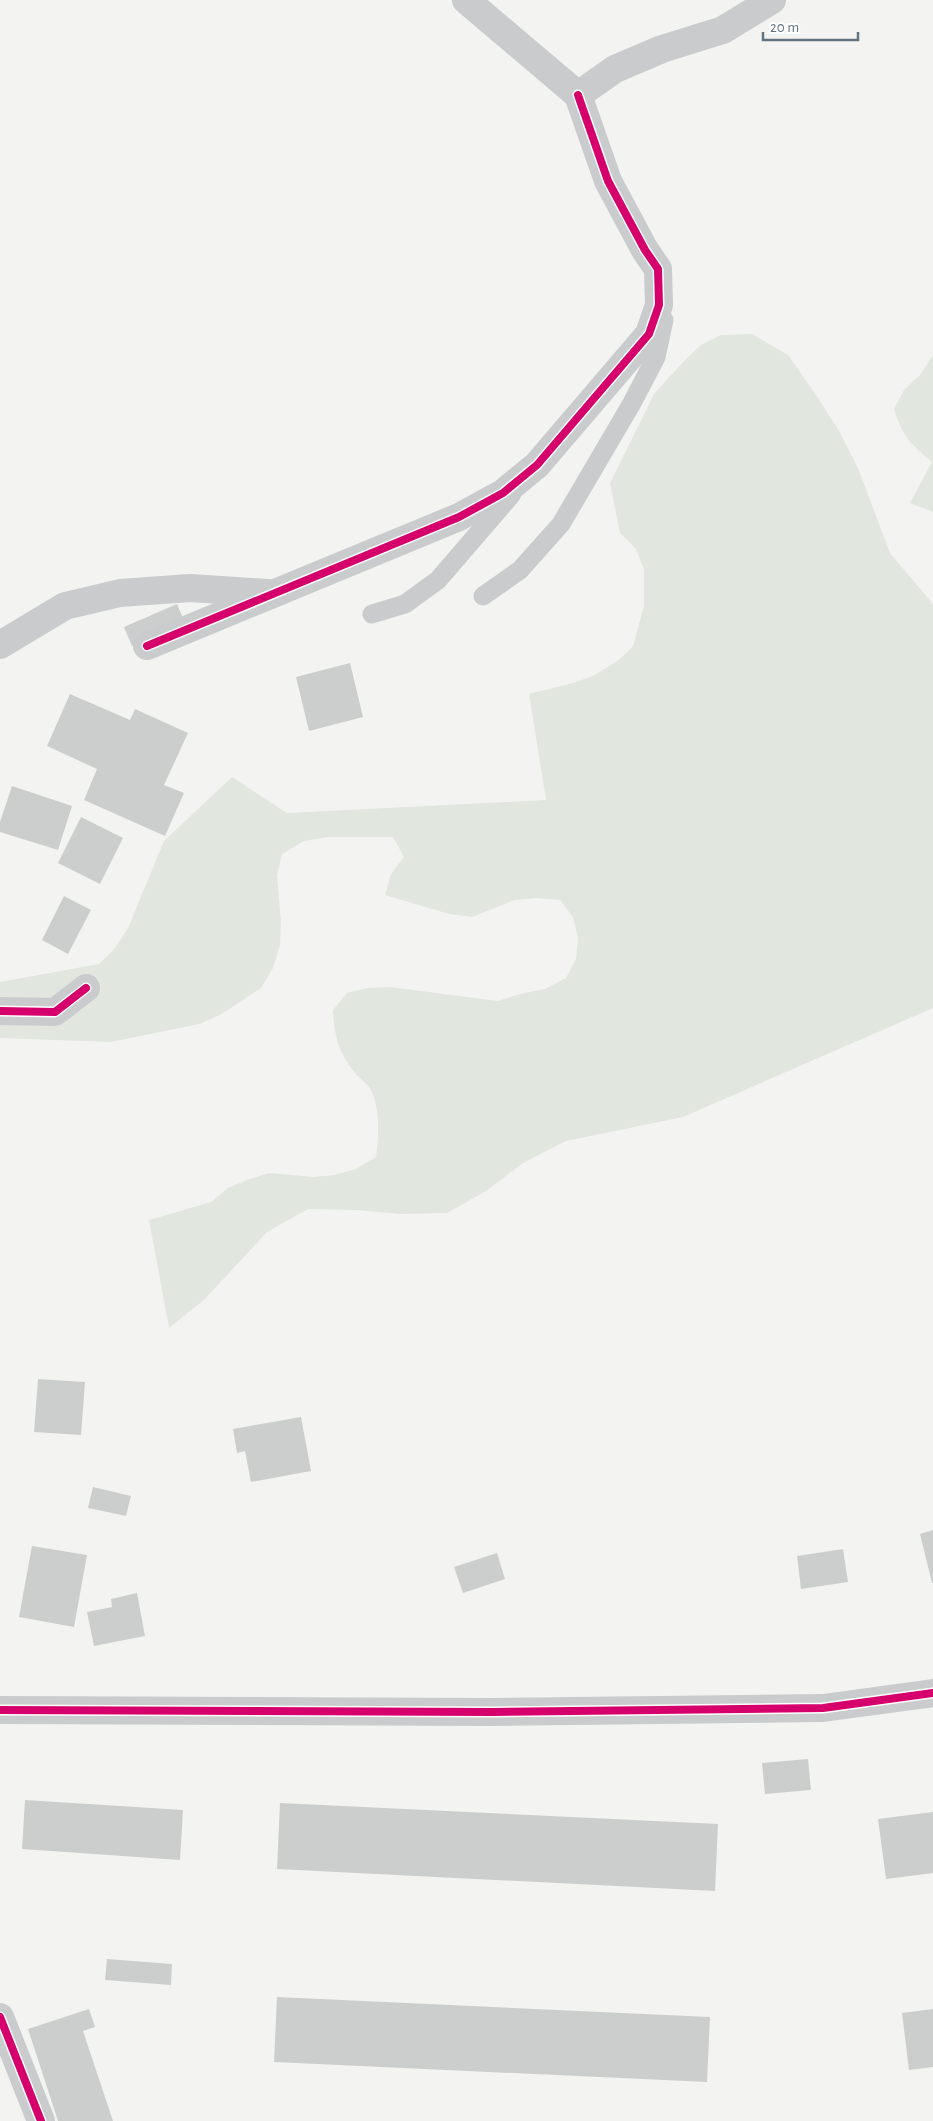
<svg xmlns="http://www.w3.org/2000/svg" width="933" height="2121" viewBox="0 0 933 2121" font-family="'Alegreya Sans',sans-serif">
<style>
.green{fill:#e1e6df}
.building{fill:#cccece}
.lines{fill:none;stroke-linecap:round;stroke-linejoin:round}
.lane{stroke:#c9cbcc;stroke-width:19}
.street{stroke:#c9cbcc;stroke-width:28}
.cycleway-casing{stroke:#fff;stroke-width:11}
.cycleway{stroke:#d6006c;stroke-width:8}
</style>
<rect width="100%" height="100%" fill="#f3f4f1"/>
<g class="green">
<path d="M752 334 788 355 814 392 838 429 858 468 890 553 933 604V1008L683 1117 566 1141 523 1163 486 1191 447 1213 400 1214 356 1210 308 1209 267 1232 205 1299 169 1328 149 1220 211 1202 228 1188 247 1180 269 1173 314 1177 334 1175 356 1169 376 1157C379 1136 380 1111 372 1092 369 1085 361 1080 356 1074 339 1054 334 1036 333 1010L347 993 367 988 390 987 498 1001 520 994 545 989 566 978 576 959 578 938 573 917 560 900 537 898 515 900 472 917 449 914 385 895 391 874 404 857 393 837H328L304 841 282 854 277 876 281 921 280 945 273 968 261 988 220 1015 199 1024 111 1042 0 1038V982L99 964 115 948 128 928 164 841 232 777 287 813 546 800 529 694 573 683 593 676 619 660 633 646 644 606V570L636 549 620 533 610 483 654 394 685 360 701 345 721 335Z"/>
<path d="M933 355V512L910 503 932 462C910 443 903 438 894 409L904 390 920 375Z"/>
</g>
<g class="building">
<polygon points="177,604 185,623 132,646 124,627"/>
<polygon points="350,663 363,717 309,731 296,677"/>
<polygon points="70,694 130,720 135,709 188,733 164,785 184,793 165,836 84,800 97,769 47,746"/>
<polygon points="12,786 72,806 58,850 0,832 0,822"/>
<polygon points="81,817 123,838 100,884 58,863"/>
<polygon points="64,896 91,910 68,954 42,940"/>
<polygon points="38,1379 85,1382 81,1435 34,1432"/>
<polygon points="301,1417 311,1471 251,1482 245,1451 237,1453 233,1429"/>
<polygon points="93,1487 131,1496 126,1516 88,1508"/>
<polygon points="933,1530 933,1583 932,1583 920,1534"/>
<polygon points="32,1546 87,1555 74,1627 19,1617"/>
<polygon points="843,1549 848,1582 801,1589 797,1556"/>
<polygon points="497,1553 505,1579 463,1593 454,1567"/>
<polygon points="137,1593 145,1636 94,1646 87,1612 112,1607 111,1599"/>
<polygon points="808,1759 811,1790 765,1794 762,1763"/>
<polygon points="25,1800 183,1810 180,1860 22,1849"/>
<polygon points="280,1803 718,1824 715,1891 277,1869"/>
<polygon points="933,1812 933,1873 886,1879 878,1819"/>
<polygon points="107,1959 172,1964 171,1985 105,1980"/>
<polygon points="277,1997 710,2017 707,2082 274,2062"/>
<polygon points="89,2009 95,2027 83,2031 113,2121 58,2121 28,2029"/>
<polygon points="933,2009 933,2067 909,2070 902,2013"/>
</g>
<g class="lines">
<g class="lane">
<polyline points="483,596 520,570 561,524 632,403 656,357 664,320"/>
<polyline points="372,614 405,604 438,580 512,494"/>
</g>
<g class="street">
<polyline points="466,0 578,95 615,69 662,49 723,30 772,0"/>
<polyline points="0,645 65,606 120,593 190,588 268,593"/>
<polyline points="147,646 459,517 503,493 537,465 649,334 659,305 658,269 645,250 608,181 578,95"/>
<polyline points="0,1011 55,1012 86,988"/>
<polyline points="0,1710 493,1712 823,1708 933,1693"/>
<polyline points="0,2017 41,2121"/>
</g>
<g class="cycleway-casing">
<g id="cycleway">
<polyline points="147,646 459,517 503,493 537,465 649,334 659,305 658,269 645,250 608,181 578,95"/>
<polyline points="0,1011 55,1012 86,988"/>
<polyline points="0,1710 493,1712 823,1708 933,1693"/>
<polyline points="0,2017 41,2121"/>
</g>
</g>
<use href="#cycleway" class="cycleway"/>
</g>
<path d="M763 32v8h95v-8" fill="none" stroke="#637382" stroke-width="2.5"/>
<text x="770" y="32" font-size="15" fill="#637382" stroke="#ffffff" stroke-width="4" paint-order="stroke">20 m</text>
</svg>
